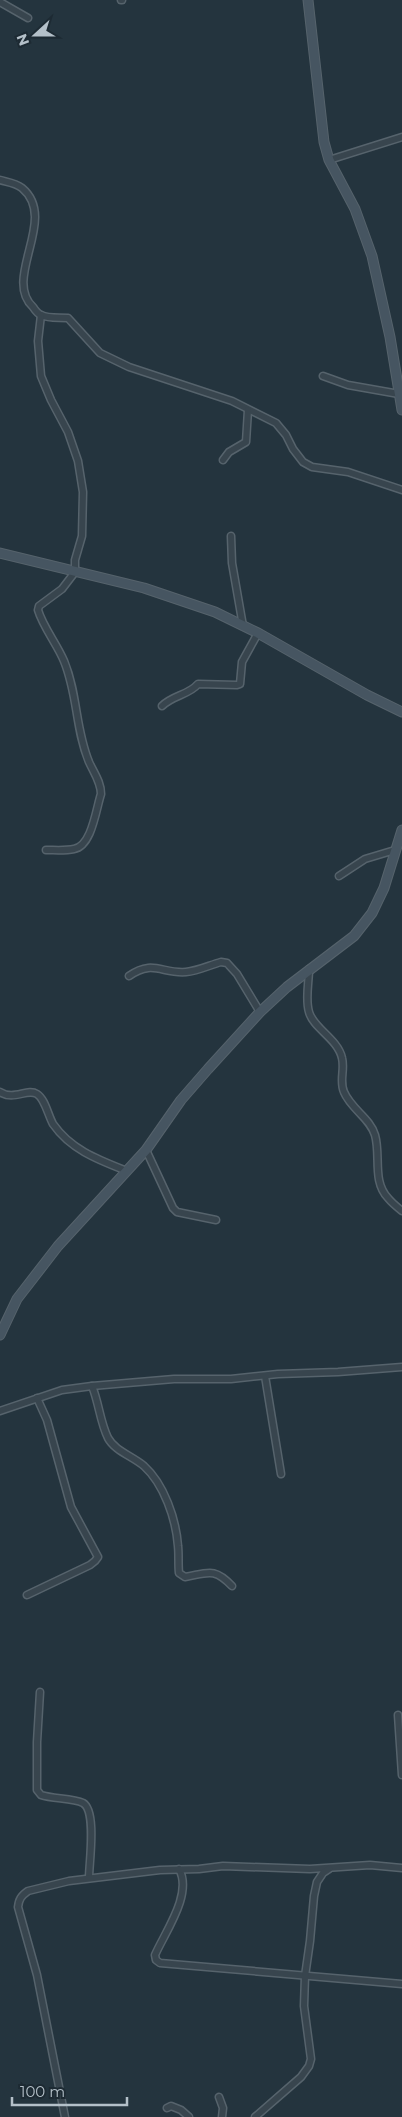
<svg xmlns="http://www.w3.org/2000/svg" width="402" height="2117" viewBox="0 0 402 2117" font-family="Montserrat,sans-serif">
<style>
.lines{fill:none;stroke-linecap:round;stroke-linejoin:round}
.street-casing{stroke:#56636c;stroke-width:9}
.secondary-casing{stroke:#56636c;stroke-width:11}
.street{stroke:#38454e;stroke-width:6}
.secondary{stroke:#465561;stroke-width:9}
</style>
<rect width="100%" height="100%" fill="#24343e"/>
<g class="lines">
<g class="street-casing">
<g id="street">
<polyline points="121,0 122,0"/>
<polyline points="0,2 28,18"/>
<polyline points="329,160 402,137"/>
<path d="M0 180C7 182 16 183 22 188 59 219 2 278 33 307 35 310 38 314 41 315 49 319 60 317 68 318L100 353 129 367 232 401 276 423 286 435 293 449 303 462 312 467 348 472 402 490"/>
<path d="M41 315 38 341 41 376 51 400 68 432 78 461 83 492 82 536 75 560V572L62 589 39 606 38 610C43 627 57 644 64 661 78 695 75 728 89 762 94 773 101 782 101 794 96 809 92 846 74 849 65 851 55 850 46 850"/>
<polyline points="323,376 348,385 399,394"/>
<polyline points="223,460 229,452 246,442 248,410"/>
<polyline points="231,536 232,563 243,626"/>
<path d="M162 706C173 695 189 695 198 684L237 685 240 684 242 662 258 633"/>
<polyline points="339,876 365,859 395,850"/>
<path d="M309 969C309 982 305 999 309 1012 313 1028 338 1039 342 1058 345 1070 339 1081 344 1092 351 1109 370 1118 375 1135 381 1156 372 1181 388 1198 392 1203 397 1207 402 1211"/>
<path d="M129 976C153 959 162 974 186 972 198 971 210 965 221 962L227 963 237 974 260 1012"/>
<path d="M0 1092C14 1101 27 1088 37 1094 45 1099 48 1115 53 1124 71 1150 99 1160 127 1171"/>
<polyline points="146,1150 173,1208 177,1212 216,1220"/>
<polyline points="265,1376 281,1474"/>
<path d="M92 1386C99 1403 100 1422 108 1438 115 1451 132 1456 144 1466 164 1484 176 1519 178 1546 179 1555 178 1564 179 1573L185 1577C208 1573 214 1567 232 1586"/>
<polyline points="0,1411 62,1390 92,1386 174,1379 231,1379 278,1374 338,1372 402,1367"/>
<polyline points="27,1595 90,1565 95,1561 98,1557 71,1507 47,1420 37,1398"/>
<path d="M40 1692 37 1742V1790L41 1795C53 1799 73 1798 83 1803 97 1811 89 1863 89 1878"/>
<polyline points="398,1715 402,1775"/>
<path d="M179 1869C193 1894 165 1932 155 1955L156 1960 160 1963 402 1984"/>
<polyline points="219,2097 223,2108 222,2117"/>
<polyline points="167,2108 171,2106 181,2110 189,2117"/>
<path d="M65 2117 37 1975 18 1907C19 1899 21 1896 28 1891L69 1881 160 1870 199 1869 223 1866 310 1869 370 1865 402 1868"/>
<polyline points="255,2117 301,2077 309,2066 311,2059 304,2006 305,1976 310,1941 314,1896 317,1882 323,1873 329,1869"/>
</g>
</g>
<g class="secondary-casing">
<g id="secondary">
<polyline points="308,0 324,142 329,160 355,209 372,256 390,337 402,410"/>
<polyline points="0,553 144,588 215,612 258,633 367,695 402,712"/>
<polyline points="0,1335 17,1299 58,1246 146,1150 181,1100 208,1069 260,1012 287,987 354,936 372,913 384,888 402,830"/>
</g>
</g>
<use href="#street" class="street"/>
<use href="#secondary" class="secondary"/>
</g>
<g transform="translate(35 35) rotate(249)" stroke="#1d2a33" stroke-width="4" paint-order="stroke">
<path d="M0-4L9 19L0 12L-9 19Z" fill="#b4c0c9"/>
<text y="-8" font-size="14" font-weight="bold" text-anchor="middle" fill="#b4c0c9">N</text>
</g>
<path d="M12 2097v8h115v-8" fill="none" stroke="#b4c0c9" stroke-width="2.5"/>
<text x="20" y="2097" font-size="15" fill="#b4c0c9" stroke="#1d2a33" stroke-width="4" paint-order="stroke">100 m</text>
</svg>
